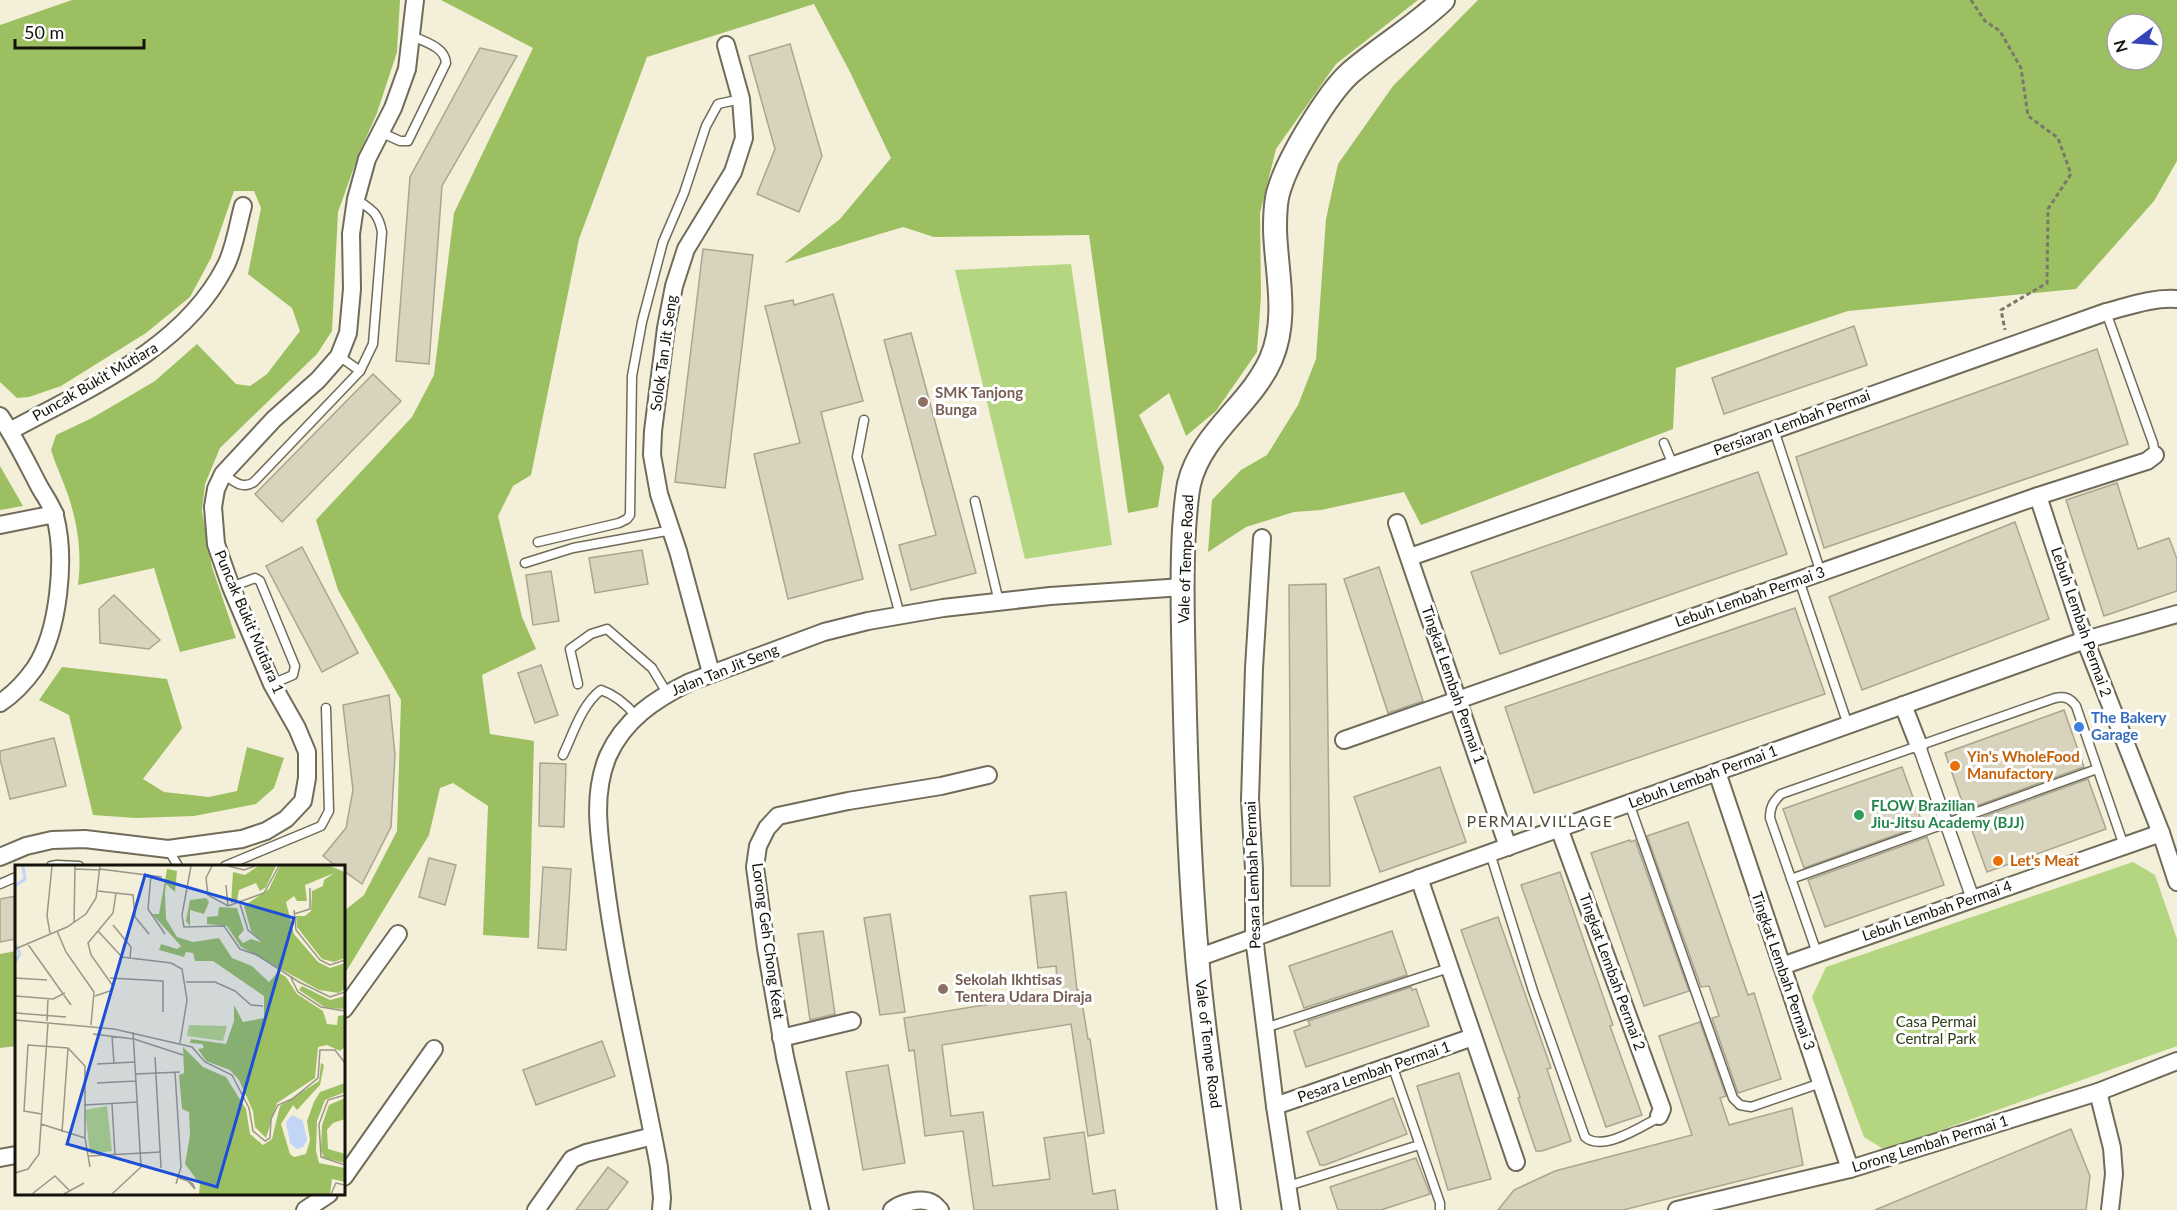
<svg xmlns="http://www.w3.org/2000/svg" width="2177" height="1210" viewBox="0 0 2177 1210" font-family="Lato,sans-serif">
<style>
.green{fill:#b4d680}
.forest{fill:#9cc061;fill-rule:evenodd}
.building{fill:#d7d3bd;stroke:#a9a591;stroke-width:1.5}
.lines{fill:none;stroke-linecap:round;stroke-linejoin:round}
.service-casing{stroke:#706c59;stroke-width:11}
.pedestrian-casing{stroke:#706c59;stroke-width:15}
.minor-casing{stroke:#706c59;stroke-width:20}
.secondary-casing{stroke:#706c59;stroke-width:26}
.path{stroke:#7a7869;stroke-width:3;stroke-dasharray:4.5 3;stroke-linecap:butt}
.service{stroke:#fff;stroke-width:8}
.pedestrian{stroke:#fff;stroke-width:12}
.minor{stroke:#fff;stroke-width:16}
.secondary{stroke:#fff;stroke-width:22}
.education-dot{fill:#8d6e63;stroke:#fff;stroke-width:2}
.shop-dot{fill:#3f7fe0;stroke:#fff;stroke-width:2}
.food-dot{fill:#e8710a;stroke:#fff;stroke-width:2}
.leisure-dot{fill:#2e9e5b;stroke:#fff;stroke-width:2}
.labels{text-anchor:middle;stroke-width:6;stroke-linejoin:round;paint-order:stroke}
.street-label{font-size:15px;fill:#14130b;stroke:#fff}
.education-label{font-size:15px;font-weight:bold;fill:#785e54;stroke:#fff;text-anchor:start}
.shop-label{font-size:15px;font-weight:bold;fill:#366cbe;stroke:#fff;text-anchor:start}
.food-label{font-size:15px;font-weight:bold;fill:#c56008;stroke:#fff;text-anchor:start}
.leisure-label{font-size:15px;font-weight:bold;fill:#27864d;stroke:#fff;text-anchor:start}
.park-label{font-size:15px;fill:#2e3c15;stroke:#fff}
.neighbourhood-label{font-size:16px;letter-spacing:1.5px;fill:#504c3a;stroke:#fff}
.inset-river{fill:none;stroke:#c3d5f7;stroke-width:3}
.inset-road{fill:none;stroke:#9a9787;stroke-width:1.5}
.view{fill:#1d4ed8;fill-opacity:0.15;stroke:#1d4ed8;stroke-width:3}
.inset-edge{fill:none;stroke:#14130b;stroke-width:3}
</style>
<rect width="100%" height="100%" fill="#f3efd9"/>
<g class="green">
<polygon points="1071,264 1112,545 1025,559 955,270"/>
<polygon points="2133,862 2155,875 2177,939 2177,1046 1885,1150 1864,1137 1812,997 1826,967"/>
</g>
<g class="forest">
<path d="M72 0H400L397 52 377 113 358 156 338 212 332 331 317 354 220 448 205 484 202 511 212 567 236 638 180 652 154 568 78 585C82 553 78 525 68 495 63 480 56 466 51 450L56 435 92 418 155 381 197 344 236 384 250 386 267 374 300 331 292 308 248 274 261 208 254 191H234L211 258 190 297 146 333 61 386 29 397 17 398 0 382V25Z"/>
<polygon points="441,0 1418,0 1336,64 1276,149 1260,213 1261,296 1257,352 1216,411 1186,436 1169,393 1139,415 1164,467 1158,507 1128,513 1089,235 934,237 903,227 784,263 840,219 891,158 850,72 814,4 647,57 579,239 531,475 513,486 498,516 522,617 536,649 482,675 490,734 534,741 529,938 483,935 488,806 453,783 440,788 429,835 344,975 344,911 364,895 397,831 401,700 338,590 316,520 412,417 434,375 454,213 533,48"/>
<path d="M1478 0H2177V161L2154 201 2076 289 1848 311 1676 368 1673 429 1421 525 1404 492 1321 510 1294 512 1246 527 1208 552 1212 500 1241 470 1267 455 1298 405 1316 359 1326 219 1338 164 1393 86ZM2117 24H2153V60H2117Z"/>
<polygon points="0,466 23,506 0,510"/>
<polygon points="62,667 167,679 182,728 143,779 164,792 209,797 237,791 247,747 284,758 274,788 256,804 194,816 136,818 93,815 69,715 39,700"/>
<polygon points="16,951 16,1046 0,1048 0,954"/>
</g>
<g class="building">
<polygon points="790,44 822,156 799,212 757,194 775,149 749,56"/>
<polygon points="480,48 517,56 442,186 429,364 396,361 410,177"/>
<polygon points="703,249 753,255 725,488 675,482"/>
<polygon points="833,294 863,401 821,412 863,579 788,599 754,454 800,443 765,306 793,300 794,305"/>
<polygon points="1854,326 1867,365 1724,414 1712,378"/>
<polygon points="911,333 976,573 911,590 899,545 936,535 884,340"/>
<polygon points="2097,349 2128,444 1824,548 1796,457"/>
<polygon points="373,374 401,401 282,522 255,494"/>
<polygon points="1758,472 1787,554 1500,654 1471,572"/>
<polygon points="2117,483 2138,549 2169,538 2177,559 2177,591 2104,616 2066,500"/>
<polygon points="2015,522 2049,619 1862,690 1829,597"/>
<polygon points="302,547 358,653 322,672 266,566"/>
<polygon points="642,550 648,584 595,593 589,558"/>
<polygon points="1379,567 1423,701 1388,713 1344,579"/>
<polygon points="551,571 559,621 533,625 526,575"/>
<polygon points="1326,584 1330,886 1291,886 1289,585"/>
<polygon points="114,595 160,640 149,649 100,643 99,609"/>
<polygon points="1795,608 1825,694 1534,793 1505,707"/>
<polygon points="541,665 558,715 535,723 518,673"/>
<polygon points="389,695 395,755 391,827 362,884 344,871 344,867 337,867 323,856 346,828 353,790 343,705"/>
<polygon points="2064,710 2084,767 1965,810 1945,753"/>
<polygon points="54,738 66,786 10,799 0,759 0,751"/>
<polygon points="540,763 566,764 564,827 539,826"/>
<polygon points="1440,767 1466,842 1380,872 1354,797"/>
<polygon points="1902,767 1923,825 1804,868 1783,809"/>
<polygon points="2088,779 2106,829 1987,872 1969,822"/>
<polygon points="1688,822 1748,995 1754,993 1781,1079 1738,1093 1712,1018 1719,1016 1709,986 1701,987 1647,836"/>
<polygon points="1927,837 1944,885 1825,927 1808,880"/>
<polygon points="1630,840 1631,842 1635,840 1689,991 1644,1006 1591,853"/>
<polygon points="429,858 456,865 445,905 419,897"/>
<polygon points="543,867 571,869 566,950 538,948"/>
<polygon points="1560,872 1613,1025 1610,1026 1642,1115 1606,1127 1521,885"/>
<polygon points="1066,892 1077,990 1080,990 1088,1039 1090,1039 1104,1133 1088,1136 1071,1024 942,1045 951,1116 983,1112 993,1186 1050,1179 1044,1138 1084,1132 1093,1194 1115,1190 1118,1210 974,1210 963,1131 925,1136 914,1050 909,1051 904,1018 1058,993 1056,966 1038,968 1030,896"/>
<polygon points="16,896 16,939 0,942 0,899"/>
<polygon points="890,914 905,1012 880,1015 864,918"/>
<polygon points="1498,917 1551,1068 1547,1069 1571,1141 1542,1151 1536,1151 1518,1098 1520,1097 1461,930"/>
<polygon points="823,931 835,1014 810,1020 798,934"/>
<polygon points="1392,931 1407,975 1304,1008 1289,966"/>
<polygon points="1411,987 1412,990 1416,989 1429,1026 1306,1067 1294,1031 1310,1025 1308,1021"/>
<polygon points="1700,1022 1726,1096 1720,1098 1729,1125 1792,1108 1803,1165 1623,1210 1498,1210 1514,1190 1555,1171 1692,1135 1659,1036"/>
<polygon points="602,1041 615,1076 536,1105 523,1070"/>
<polygon points="888,1065 905,1163 863,1170 846,1072"/>
<polygon points="1459,1073 1491,1179 1448,1190 1417,1086"/>
<polygon points="1393,1098 1407,1134 1325,1165 1320,1165 1307,1132"/>
<polygon points="2071,1129 2090,1176 2086,1210 1875,1210"/>
<polygon points="1416,1158 1430,1194 1381,1210 1338,1210 1330,1187"/>
<polygon points="608,1167 628,1182 607,1210 576,1210"/>
</g>
<g class="lines">
<g class="service-casing">
<g id="service">
<path d="M380 132 400 141H408L446 63C445 47 425 42 412 36"/>
<polyline points="2106,312 2153,443 2155,455"/>
<polyline points="339,356 360,371"/>
<polyline points="864,420 857,457 900,615"/>
<polyline points="1774,430 1821,573"/>
<polyline points="1664,443 1673,465"/>
<path d="M223 474C234 481 242 490 254 482L360 371 373 344 382 232C378 212 372 210 356 199"/>
<polyline points="975,501 999,602"/>
<polyline points="538,542 619,523 627,519 630,515 632,376 642,322 663,242 684,193 706,126 718,104 741,99"/>
<polyline points="525,563 573,548 672,530"/>
<polyline points="1799,580 1848,725"/>
<polyline points="231,587 255,578 260,581 295,666 293,675 272,684"/>
<polyline points="578,684 570,649 591,634 607,629 652,668 667,693"/>
<path d="M563 755C573 734 582 704 601 690 616 695 626 704 636 716"/>
<polyline points="1629,803 1733,1098 1740,1105 1751,1107 1821,1083"/>
<polyline points="168,849 178,866"/>
<path d="M1490 853 1533 991 1585 1137C1602 1152 1639 1128 1656 1119L1659 1116"/>
<polyline points="51,866 57,865 79,866"/>
<polyline points="225,866 321,826 329,811 326,708"/>
<polyline points="1791,879 2097,769"/>
<polyline points="0,884 16,877"/>
<path d="M1817 953 1770 818C1770 807 1773 802 1781 794L2055 698C2065 696 2070 698 2076 706L2124 846"/>
<polyline points="1265,1028 1449,968"/>
<polyline points="1392,1065 1440,1203 1440,1210"/>
<polyline points="1288,1186 1419,1145"/>
</g>
</g>
<g class="pedestrian-casing">
<polyline id="pedestrian" points="1919,746 1973,899"/>
</g>
<g class="minor-casing">
<g id="minor">
<path d="M0 416C15 438 26 461 38 484 43 494 52 505 55 516 66 558 59 631 35 668 25 682 14 694 0 703"/>
<path d="M10 431C87 389 183 349 225 267 234 251 238 224 243 206"/>
<polyline points="2038,496 2085,640 2161,833 2177,882"/>
<polyline points="1397,523 1508,847"/>
<polyline points="0,525 55,514"/>
<polyline points="1262,538 1254,668 1250,800 1254,869 1254,937 1275,1106 1291,1210"/>
<path d="M1410 557 1774 430 2106 312C2129 306 2154 297 2177 299"/>
<polyline points="711,673 678,551 659,494 652,455 653,431 666,328 674,286 686,249 733,172 744,138 741,99 726,45"/>
<polyline points="1903,705 1919,746"/>
<polyline points="1344,740 2038,496 2147,461 2155,455"/>
<polyline points="1717,772 1850,1169"/>
<polyline points="1559,828 1662,1109 1659,1116"/>
<polyline points="0,857 26,846 52,840 85,839 168,849 242,839 266,831 286,819 303,801 307,778 307,752 297,728 272,684 231,587 216,544 213,507 216,489 223,474 274,419 318,380 339,356 348,333 352,289 351,234 356,199 367,159 393,108 407,69 415,0"/>
<polyline points="1419,878 1516,1162"/>
<polyline points="1197,958 2085,640 2177,614"/>
<polyline points="1782,966 2161,833"/>
<polyline points="344,1009 398,934"/>
<polyline points="781,1038 852,1021"/>
<polyline points="2098,1092 2112,1148 2114,1174 2110,1210"/>
<polyline points="1275,1106 1473,1037"/>
<polyline points="0,1158 16,1155"/>
<polyline points="344,1177 434,1049"/>
<polyline points="305,1210 329,1194"/>
<polyline points="536,1210 572,1159 586,1153 653,1136"/>
<path d="M661 1210 662 1198 659 1167C641 1069 616 972 604 873 599 834 592 794 608 756 624 720 655 699 690 682L824 632 868 621 943 608 1050 596 1183 587"/>
<polyline points="820,1210 785,1057 766,948 755,867 758,846 767,828 778,816 848,801 941,786 988,775"/>
<path d="M892 1210C901 1203 921 1197 932 1203 935 1204 937 1208 940 1210"/>
<polyline points="1677,1210 1850,1169 2098,1092 2177,1061"/>
</g>
</g>
<g class="secondary-casing">
<path id="secondary" d="M1229 1210C1218 1126 1204 1041 1197 956 1189 862 1186 768 1184 674 1183 626 1181 578 1184 530 1185 515 1186 499 1189 484 1201 433 1251 405 1271 359 1289 317 1276 272 1275 229 1275 217 1275 201 1279 190 1288 159 1327 94 1350 73 1380 47 1415 27 1443 0"/>
</g>
<polyline class="path" points="1971,0 1985,21 2000,31 2021,68 2028,116 2058,138 2071,174 2048,209 2047,283 2001,310 2005,330"/>
<use href="#service" class="service"/>
<use href="#pedestrian" class="pedestrian"/>
<use href="#minor" class="minor"/>
<use href="#secondary" class="secondary"/>
</g>
<g class="education-dot">
<circle cx="923" cy="402" r="6"/>
<circle cx="943" cy="989" r="6"/>
</g>
<circle class="shop-dot" cx="2079" cy="727" r="6"/>
<g class="food-dot">
<circle cx="1955" cy="766" r="6"/>
<circle cx="1998" cy="861" r="6"/>
</g>
<circle class="leisure-dot" cx="1859" cy="815" r="6"/>
<g class="labels">
<g class="street-label">
<text transform="translate(664 353) rotate(-82)" y="5">Solok Tan Jit Seng</text>
<text transform="translate(95 382) rotate(-30)" y="5">Puncak Bukit Mutiara</text>
<text transform="translate(1792 423) rotate(-20)" y="5">Persiaran Lembah Permai</text>
<text transform="translate(1186 559) rotate(-88)" y="5">Vale of Tempe Road</text>
<text transform="translate(1750 597) rotate(-19)" y="5">Lebuh Lembah Permai 3</text>
<text transform="translate(249 622) rotate(67)" y="5">Puncak Bukit Mutiara 1</text>
<text transform="translate(2081 622) rotate(71)" y="5">Lebuh Lembah Permai 2</text>
<text transform="translate(725 670) rotate(-22)" y="5">Jalan Tan Jit Seng</text>
<text transform="translate(1453 685) rotate(71)" y="5">Tingkat Lembah Permai 1</text>
<text transform="translate(1703 777) rotate(-20)" y="5">Lebuh Lembah Permai 1</text>
<text transform="translate(1253 875) rotate(-92)" y="5">Pesara Lembah Permai</text>
<text transform="translate(1937 911) rotate(-19)" y="5">Lebuh Lembah Permai 4</text>
<text transform="translate(768 941) rotate(82)" y="5">Lorong Geh Chong Keat</text>
<text transform="translate(1783 971) rotate(71)" y="5">Tingkat Lembah Permai 3</text>
<text transform="translate(1612 972) rotate(70)" y="5">Tingkat Lembah Permai 2</text>
<text transform="translate(1208 1044) rotate(83)" y="5">Vale of Tempe Road</text>
<text transform="translate(1374 1072) rotate(-19)" y="5">Pesara Lembah Permai 1</text>
<text transform="translate(1930 1144) rotate(-17)" y="5">Lorong Lembah Permai 1</text>
</g>
<g class="education-label">
<text x="935" y="398">SMK Tanjong<tspan x="935" dy="17">Bunga</tspan></text>
<text x="955" y="985">Sekolah Ikhtisas<tspan x="955" dy="17">Tentera Udara Diraja</tspan></text>
</g>
<g class="shop-label">
<text x="2091" y="723">The Bakery<tspan x="2091" dy="17">Garage</tspan></text>
</g>
<g class="food-label">
<text x="1967" y="762">Yin's WholeFood<tspan x="1967" dy="17">Manufactory</tspan></text>
<text x="2010" y="866">Let's Meat</text>
</g>
<g class="leisure-label">
<text x="1871" y="811">FLOW Brazilian<tspan x="1871" dy="17">Jiu-Jitsu Academy (BJJ)</tspan></text>
</g>
<g class="park-label">
<text x="1936" y="1027">Casa Permai<tspan x="1936" dy="17">Central Park</tspan></text>
</g>
<g class="neighbourhood-label">
<text x="1540" y="827">PERMAI VILLAGE</text>
</g>
</g>
<g transform="translate(15 865)">
<rect width="330" height="330" fill="#f3efd9"/>
<path d="M174 160 212 161 208 176 172 171ZM92 241 97 286 75 289 70 245Z" fill="#b4d680"/>
<path d="M243 1H261L251 22 245 26 241 18 224 25 222 36 216 38 218 7 230 10ZM265 1H315L330 7V93L319 97 307 94 282 62 281 51H290L296 46 297 26 308 21 309 15 319 8 290 20 292 36H282L279 31 271 37 279 69 303 97 315 103 330 98V124L324 128 304 125 226 82 212 61 192 59V52L203 51 204 42 222 43 229 65 223 72 228 78 236 74 246 77 236 66 229 41 254 24ZM152 4 162 6 160 27 151 19 150 27 151 54 162 72 178 77 204 73 217 93 237 101 254 117 263 107 271 112 282 129 308 146 312 159 322 160 323 151 330 150V182L325 186 312 180 303 182 300 213 262 238 251 273 240 262 238 246 224 215 215 205 191 196 183 184 189 183 187 179 175 178 176 174 211 179 219 156V140L228 157 249 153V131L198 96H180L178 88 171 87 169 92 144 85 146 79 162 84 166 81 137 49H144ZM191 33 194 37 189 49 175 45V61L171 56 175 35ZM287 121 315 135 330 131V144L311 143 284 125ZM168 182 188 202 211 212 231 244 235 269 248 280 257 274 265 241 304 216 306 198 309 200 305 220 282 245 278 240 266 259 275 289 279 292 291 289 295 275 292 256 299 237 305 227 330 218V227L310 235 302 256 301 286 304 298 330 303V317L317 314 315 329H184L185 319 170 299 175 270 174 247 167 244 164 210 169 208ZM330 233V254L318 258 312 265 313 284 330 289V298L309 293 306 285 307 260 314 240Z" fill="#9cc061"/>
<path d="M277 250 288 256 292 275 288 282 282 284 275 278 271 257Z" fill="#c3d5f7"/>
<path class="inset-river" d="M0 21 10 14 8 1M0 78 5 89 0 97"/>
<path class="inset-road" d="M176 1 167 50 169 62 209 61 225 84 242 90 284 117 315 132 330 127M197 1 191 13 193 30 213 41 249 28 264 1M213 1 229 5 240 1M60 4 85 5M85 4 147 12M136 10 133 44 150 69M211 20 213 41M83 26 118 30 120 52 134 69M225 39 233 65 245 75M279 45 281 65 305 95 315 100 330 95M279 49 295 44V23M59 58 60 1M98 60 116 82 115 93M42 66 51 87 79 127 76 160M83 66 107 92 156 98 167 104 172 135 165 178M35 68 32 51 37 1M12 78 56 140M0 84 52 62 71 49 81 33 85 1M0 113 32 115M95 113 148 116V147M276 113 283 127 306 142 330 146M171 117H200L220 126 236 140 248 141M0 131 38 134 50 128M80 131 95 126 98 121 76 90 73 78 98 48 101 28M1 148 51 152M0 155 99 164 177 182 190 197 217 210 234 243 238 266 250 276 255 273 256 254 263 240 277 234 303 213 305 185H320L330 198M32 156 33 133M78 169 119 174 168 190M97 171 99 198M140 192 146 303M82 199 120 197M160 207 166 302 161 319M121 209 165 207M82 218 121 216M330 230 313 235 304 259 306 292 330 300M97 239 100 290M69 240 123 237M27 249 9 246 13 180 53 183 70 201V273L75 302M26 259 70 273M47 267 53 183M74 291 146 287M0 308 13 304 24 289 33 158M164 313 173 316 178 319 180 324 173 316M17 329 40 311 54 325M49 329 69 318M97 329 126 302 118 167M316 329 321 318 330 320"/>
<path class="view" d="M130 10 279 53 202 322 52 279Z"/>
<rect width="330" height="330" class="inset-edge"/>
</g>
<g transform="translate(2135 42) rotate(254)"><circle r="28" fill="#ffffff" stroke="#a1a19d" stroke-width="1.5"/>
<path d="M0-4.5L10 22L0 15L-10 22Z" fill="#3445b7"/>
<text y="-9" font-size="16" font-weight="bold" text-anchor="middle" fill="#14130b">N</text>
</g>
<path d="M15 39v9h129v-9" fill="none" stroke="#14130b" stroke-width="3"/>
<text x="24" y="39" font-size="18" fill="#14130b" stroke="#ffffff" stroke-width="4.5" paint-order="stroke">50 m</text>
</svg>
